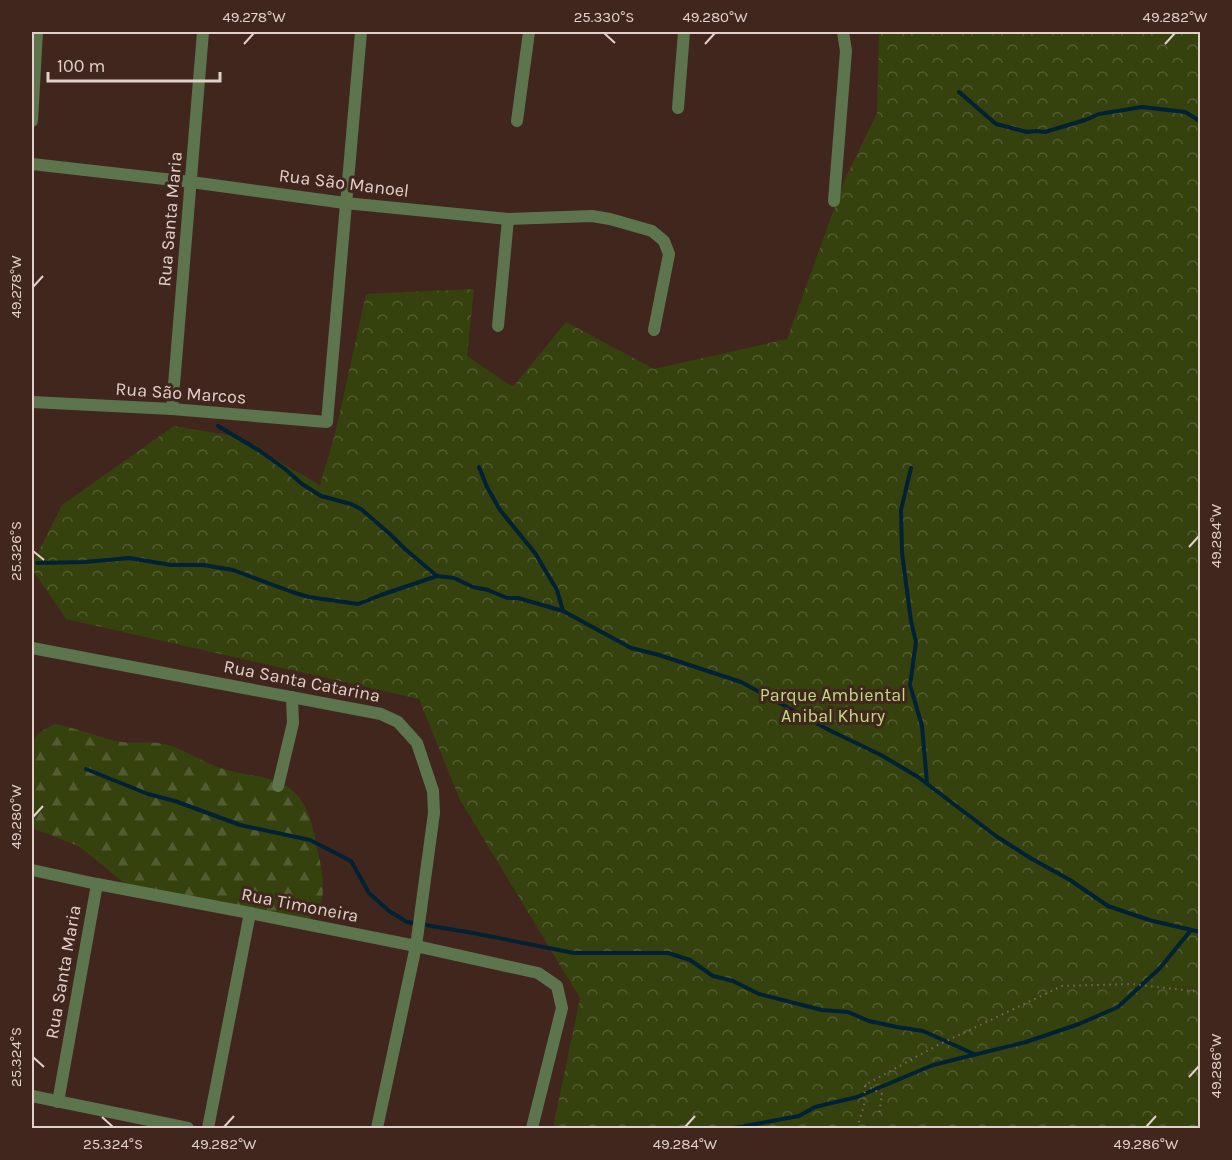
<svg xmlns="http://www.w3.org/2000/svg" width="1232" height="1160" viewBox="0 0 1232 1160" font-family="Karla,sans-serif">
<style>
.forest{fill:url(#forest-firs)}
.park{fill:url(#park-crowns)}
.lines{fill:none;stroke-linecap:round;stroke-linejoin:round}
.stream{stroke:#002234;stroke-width:4}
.path{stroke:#7d655e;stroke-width:2;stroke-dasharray:1.5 4.5;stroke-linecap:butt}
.minor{stroke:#5c754c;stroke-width:12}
.ticks{fill:none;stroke:#e2d0ca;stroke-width:2}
.labels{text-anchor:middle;stroke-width:6;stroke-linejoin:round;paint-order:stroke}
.street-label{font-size:18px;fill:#e2d0ca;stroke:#41261d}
.park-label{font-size:18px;fill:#c0db82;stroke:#41261d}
.neatline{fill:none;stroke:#e2d0ca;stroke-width:2}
.ticks-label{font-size:15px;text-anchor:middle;fill:#e2d0ca}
</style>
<defs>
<pattern id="forest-firs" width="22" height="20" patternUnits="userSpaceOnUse" patternTransform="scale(1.5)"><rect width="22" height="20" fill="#35420e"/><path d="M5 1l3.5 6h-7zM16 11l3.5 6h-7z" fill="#525c30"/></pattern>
<pattern id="park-crowns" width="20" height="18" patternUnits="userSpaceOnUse" patternTransform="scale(1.5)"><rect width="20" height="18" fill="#35420e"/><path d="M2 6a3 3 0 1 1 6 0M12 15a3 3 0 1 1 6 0" fill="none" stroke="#525c30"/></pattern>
</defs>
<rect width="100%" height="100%" fill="#41261d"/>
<path class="forest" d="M55 724C78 728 99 738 121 742 135 744 150 741 163 744 187 749 207 766 231 771 253 777 278 776 295 793 310 807 314 832 318 852 321 867 327 892 319 906 316 911 312 916 309 921L130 888 84 850 76 845 32 828V744L38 733Z"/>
<polygon class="park" points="879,32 1200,32 1200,1128 553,1128 580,998 460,800 419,699 66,619 32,569 32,565 62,505 174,426 234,436 320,485 335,434 366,294 474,289 467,356 513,387 566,322 654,369 787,339 845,179 877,113"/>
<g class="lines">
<g class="stream">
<polyline points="959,92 996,124 1027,132 1036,131 1045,132 1085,120 1099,114 1142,107 1185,112 1200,121"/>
<polyline points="218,426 260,451 285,469 302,484 321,496 351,504 361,509 391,535 405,549 437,576"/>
<polyline points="479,467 487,487 500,510 535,553 557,590 563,611"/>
<polyline points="911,468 901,510 902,553 911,621 916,642 910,685 922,726 927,783"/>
<polyline points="37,563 85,562 129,558 171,565 203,565 233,570 292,592 309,597 358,604 381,595 437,576 454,578 473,587 488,590 507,598 518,598 563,611 631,648 659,655 741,682 829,730 881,755 918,777 996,836 1032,859 1070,880 1108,906 1149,920 1200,932"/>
<polyline points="86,769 148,794 175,801 240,825 310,840 351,861 369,893 389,911 407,922 473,933 574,953 668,953 690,960 713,976 733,981 759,994 822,1010 848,1012 869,1021 897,1027 923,1031 974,1054"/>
<polyline points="734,1128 799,1116 815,1107 857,1097 933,1065 1026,1042 1079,1024 1118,1007 1160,968 1191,930"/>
</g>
<g class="path">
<polyline points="865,1085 882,1094 879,1116"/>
<polyline points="857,1128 864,1106 865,1085 938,1045 1062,986 1132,984 1200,992"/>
</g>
<g class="minor">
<polyline points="678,108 684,32"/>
<polyline points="32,121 37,32"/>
<polyline points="517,121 529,32"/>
<polyline points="32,164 191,182 345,203 508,219 592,216 610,219 652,231 664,241 669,254 654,330"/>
<polyline points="834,201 846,51 843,32"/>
<polyline points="498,326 508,219"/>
<polyline points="32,402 172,409 327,422 361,32"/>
<polyline points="172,409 203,32"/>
<polyline points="32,648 381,714 398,722 417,743 433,791 434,813 416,946 377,1128"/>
<polyline points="278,786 293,723 292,697"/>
<polyline points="32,870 97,884 250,913 416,946 538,973 557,986 562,1008 532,1128"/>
<polyline points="32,1096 188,1128"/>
<polyline points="58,1102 97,884"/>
<polyline points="208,1128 250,913"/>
</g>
</g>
<path class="ticks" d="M604 33 615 43M244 44 254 33M705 44 715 33M1165 44 1175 33M33 287 43 276M1189 547 1199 536M33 551 44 560M33 817 43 806M33 1057 44 1067M1189 1077 1199 1066M102 1117 113 1127M224 1127 234 1116M685 1127 695 1116M1146 1127 1156 1116"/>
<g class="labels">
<g class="street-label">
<text transform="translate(344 183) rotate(7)" y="6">Rua São Manoel</text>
<text transform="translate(170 219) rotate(-85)" y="6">Rua Santa Maria</text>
<text transform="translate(181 393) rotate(4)" y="6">Rua São Marcos</text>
<text transform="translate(302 681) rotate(11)" y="6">Rua Santa Catarina</text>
<text transform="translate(300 905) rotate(11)" y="6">Rua Timoneira</text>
<text transform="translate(63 972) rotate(-80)" y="6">Rua Santa Maria</text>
</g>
<g class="park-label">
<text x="833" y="701">Parque Ambiental<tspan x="833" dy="21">Anibal Khury</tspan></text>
</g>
</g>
<rect width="1232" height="1160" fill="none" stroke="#41261d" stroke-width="66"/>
<path d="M48 72v9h172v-9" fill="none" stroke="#e2d0ca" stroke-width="3"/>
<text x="57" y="72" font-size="18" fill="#e2d0ca" stroke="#41261d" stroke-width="4.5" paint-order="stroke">100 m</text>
<rect x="33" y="33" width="1166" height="1094" class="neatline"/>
<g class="ticks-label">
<text x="254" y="22">49.278°W</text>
<text x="604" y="22">25.330°S</text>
<text x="715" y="22">49.280°W</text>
<text x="1175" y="22">49.282°W</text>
<text transform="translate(16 287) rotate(-90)" y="5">49.278°W</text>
<text transform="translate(1216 536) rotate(-90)" y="5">49.284°W</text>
<text transform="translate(16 551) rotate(-90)" y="5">25.326°S</text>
<text transform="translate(16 817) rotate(-90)" y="5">49.280°W</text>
<text transform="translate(16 1057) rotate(-90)" y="5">25.324°S</text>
<text transform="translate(1216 1066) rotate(-90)" y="5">49.286°W</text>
<text x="113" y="1149">25.324°S</text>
<text x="224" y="1149">49.282°W</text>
<text x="685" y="1149">49.284°W</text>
<text x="1146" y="1149">49.286°W</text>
</g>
</svg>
